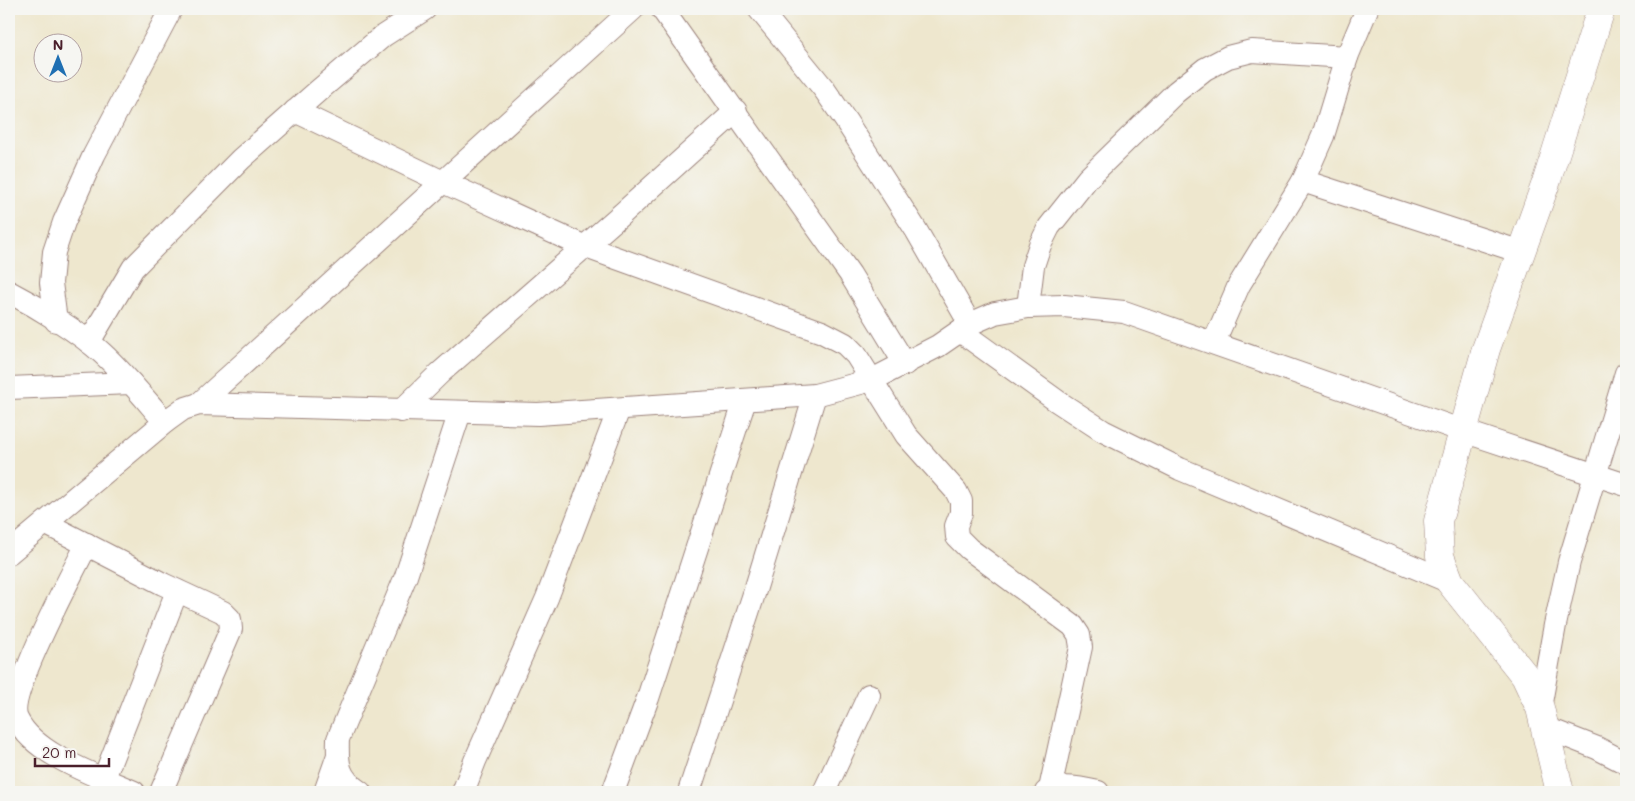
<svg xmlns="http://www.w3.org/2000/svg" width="1635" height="801" viewBox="0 0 1635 801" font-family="Mali,sans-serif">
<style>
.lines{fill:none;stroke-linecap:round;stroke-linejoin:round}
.minor-casing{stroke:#9c837c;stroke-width:24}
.tertiary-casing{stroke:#9c837c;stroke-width:29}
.minor{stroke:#fff;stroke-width:22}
.tertiary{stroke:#fff;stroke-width:28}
</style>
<rect width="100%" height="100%" fill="#f6f6f2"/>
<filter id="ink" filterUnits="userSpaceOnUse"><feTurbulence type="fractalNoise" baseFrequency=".02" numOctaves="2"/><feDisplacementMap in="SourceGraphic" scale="10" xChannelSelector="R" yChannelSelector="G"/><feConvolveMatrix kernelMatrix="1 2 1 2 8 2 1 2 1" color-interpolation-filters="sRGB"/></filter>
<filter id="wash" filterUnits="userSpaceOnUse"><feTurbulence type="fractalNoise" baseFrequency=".0096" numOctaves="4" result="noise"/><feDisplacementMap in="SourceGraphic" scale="20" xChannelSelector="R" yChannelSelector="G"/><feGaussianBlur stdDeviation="1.12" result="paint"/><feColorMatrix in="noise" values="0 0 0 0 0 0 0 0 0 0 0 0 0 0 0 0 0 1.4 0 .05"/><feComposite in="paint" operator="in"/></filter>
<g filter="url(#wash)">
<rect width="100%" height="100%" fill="#eee7ce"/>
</g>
<g filter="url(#ink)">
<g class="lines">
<g class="minor-casing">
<g id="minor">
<polyline points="662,9 850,274 905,364"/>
<polyline points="759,9 824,89 846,121 916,230 970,324"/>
<polyline points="295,111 443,182 583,246 822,332 845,344 856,355 906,435 956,491 961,501 961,513 956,526 957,537 969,549 1073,626 1079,635 1081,647 1050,789"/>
<polyline points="1303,181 1521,252"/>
<path d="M9 292C38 307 78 331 102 353 125 374 145 399 165 422"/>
<polyline points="1028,307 1033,266 1040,245 1049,227 1088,178 1176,92 1205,69 1228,57 1252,51 1347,57"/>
<polyline points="56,321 51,283 54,252 64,222 94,155 171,9"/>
<polyline points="960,331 1057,401 1103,431 1180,469 1450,582"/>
<polyline points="89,342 133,268 241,159 318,91 383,36 425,9"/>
<polyline points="1214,342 1239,285 1303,181 1323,136 1347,57 1367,9"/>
<polyline points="9,388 131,383"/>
<polyline points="199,404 633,9"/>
<polyline points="401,411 440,373 623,213 736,111"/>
<polyline points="45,523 163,584 223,612 230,619 231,629 161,792"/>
<path d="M87 544C73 572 6 696 17 719 34 755 98 776 134 792"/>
<polyline points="9,553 165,422 183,409 199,404 538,414 815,395 872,380 938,346 970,324 995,313 1028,307 1064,306 1124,312 1463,431 1626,485"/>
<polyline points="1540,708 1555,625 1569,562 1626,373"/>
<polyline points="1546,728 1597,748 1626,763"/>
<polyline points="99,791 177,591"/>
<polyline points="325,792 337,758"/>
<path d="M360 792C338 778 337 764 338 739L406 576 460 412"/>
<polyline points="463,792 475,761 547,598 619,409"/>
<polyline points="613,792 648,698 745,400"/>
<polyline points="689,792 753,597 815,395"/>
<polyline points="824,792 869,695"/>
<path d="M1046 792C1057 783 1086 789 1098 792"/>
</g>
</g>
<g class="tertiary-casing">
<polyline id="tertiary" points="1560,792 1540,708 1525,676 1450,582 1440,556 1438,521 1486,349 1547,180 1601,9"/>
</g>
<use href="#minor" class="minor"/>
<use href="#tertiary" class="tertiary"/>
</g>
</g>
<rect width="1635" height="801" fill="none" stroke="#f6f6f2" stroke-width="30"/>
<g transform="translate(58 58)"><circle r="24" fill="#f6f6f2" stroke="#b1a0a2"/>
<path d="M0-4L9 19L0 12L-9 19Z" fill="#1f6fb2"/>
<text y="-8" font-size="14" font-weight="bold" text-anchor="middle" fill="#4a1f2b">N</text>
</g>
<path d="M35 758v8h74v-8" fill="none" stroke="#4a1f2b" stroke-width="2.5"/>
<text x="42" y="758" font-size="15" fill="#4a1f2b" stroke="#f6f6f2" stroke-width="4" paint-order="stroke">20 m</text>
</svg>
